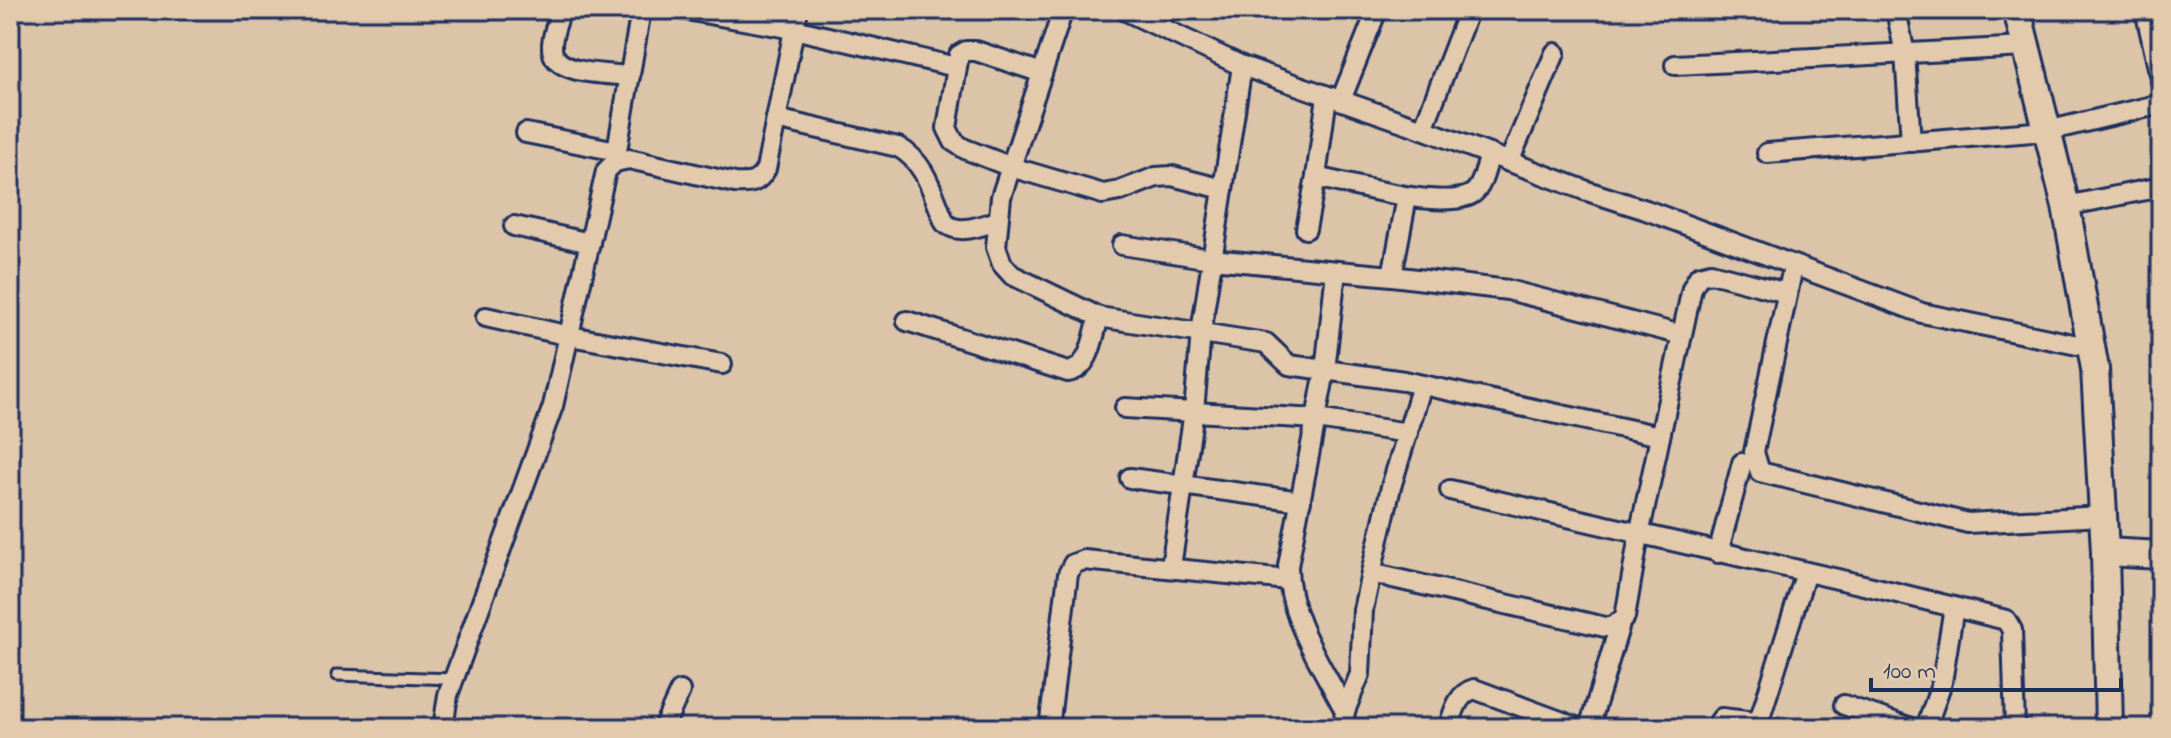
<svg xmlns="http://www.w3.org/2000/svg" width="2171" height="738" viewBox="0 0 2171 738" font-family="'Indie Flower',sans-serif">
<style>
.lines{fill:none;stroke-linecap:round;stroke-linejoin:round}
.lane-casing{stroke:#1b2f5e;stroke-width:15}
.street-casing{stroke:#1b2f5e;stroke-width:24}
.secondary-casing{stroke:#1b2f5e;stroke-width:32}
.lane{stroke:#e4caac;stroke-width:9}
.street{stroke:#e4caac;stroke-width:18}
.secondary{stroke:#e4caac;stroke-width:26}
</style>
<rect width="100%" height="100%" fill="#dcc4a9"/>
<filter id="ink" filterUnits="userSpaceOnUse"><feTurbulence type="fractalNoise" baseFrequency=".0125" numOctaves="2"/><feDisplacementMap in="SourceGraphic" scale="16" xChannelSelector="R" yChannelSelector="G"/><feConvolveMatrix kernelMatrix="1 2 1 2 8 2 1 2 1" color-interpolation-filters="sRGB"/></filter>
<g filter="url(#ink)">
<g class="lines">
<g class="lane-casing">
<polyline id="lane" points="337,675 454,679"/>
</g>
<g class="street-casing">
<g id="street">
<path d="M561 10C558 21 551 36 552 48 553 76 609 73 630 76"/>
<polyline points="686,10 794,29 956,67"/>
<polyline points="1063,10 1001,197 996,247 1002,264 1012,275 1099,317 1266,343 1289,365 1404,381 1660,436"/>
<polyline points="1124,10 1242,66 1423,129 1587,191 1646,210 1922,313 2092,348"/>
<polyline points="1896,10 1905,54 1911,142"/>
<polyline points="2145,10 2161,81"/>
<polyline points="1675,65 2026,47"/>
<polyline points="1042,73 976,51 966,51 959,55 947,128 954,142 965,149 1011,167 1103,194 1120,191 1156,177 1172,176 1223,189"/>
<polyline points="1341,100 1377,10"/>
<path d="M776 119 898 147C926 162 933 195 945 223 960 236 981 225 998 221"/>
<polyline points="1423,129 1468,12"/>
<polyline points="526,133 617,151"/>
<polyline points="1767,153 2047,131 2161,104"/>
<polyline points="615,162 641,10"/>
<polyline points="1509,162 1555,53"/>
<path d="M1316 177C1349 184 1445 211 1472 194 1483 187 1486 166 1490 154"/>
<polyline points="2066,206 2161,187"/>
<polyline points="514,226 590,243"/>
<polyline points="1306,229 1316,177 1327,96"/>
<polyline points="1122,245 1211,259 1392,276 1508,290 1682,335"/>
<polyline points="1793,267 1754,452 1760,472 1968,523 2103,516"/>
<path d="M1336 271 1325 371 1288 566C1288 619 1322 665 1345 711"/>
<polyline points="1392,276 1407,197"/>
<polyline points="486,317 570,336 722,364"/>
<path d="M907 321 1068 372C1091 368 1093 336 1099 317"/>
<polyline points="1125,408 1317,419 1408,433"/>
<polyline points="1130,478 1301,501"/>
<polyline points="1450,490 1881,589 2006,620 2012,630 2015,728"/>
<polyline points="1718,553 1742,463"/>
<polyline points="1171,567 1194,411 1201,332 1242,66"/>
<polyline points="1371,573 1605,627 1613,627 1625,617 1639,535 1692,288 1699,276 1711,273 1787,293"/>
<polyline points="1844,705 1912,728"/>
<path d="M443 728 448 695 553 406 606 171 615 162 629 159 735 183C751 184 758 183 766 169L798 10"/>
<polyline points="663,728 680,691"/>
<polyline points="1049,728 1068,574 1073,564 1084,560 1288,580"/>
<polyline points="1343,728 1345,711 1360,674 1363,610 1371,573 1391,487 1422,385"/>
<path d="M1448 728C1454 712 1457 694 1474 689L1579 728"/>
<polyline points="1589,728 1620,624"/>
<polyline points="1715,728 1722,718 1755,722 1760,718 1806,572"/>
<polyline points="1926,728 1942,682 1954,607"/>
</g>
</g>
<g class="secondary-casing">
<g id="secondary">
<polyline points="2017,10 2066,206 2095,369 2105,552 2109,728"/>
<polyline points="2105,552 2161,555"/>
</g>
</g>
<use href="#lane" class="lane"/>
<use href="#street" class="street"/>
<use href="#secondary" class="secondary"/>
</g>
</g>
<rect width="2171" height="738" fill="none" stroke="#e4caac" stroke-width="40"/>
<rect x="20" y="20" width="2131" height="698" fill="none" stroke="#1b2f5e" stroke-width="3" filter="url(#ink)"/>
<path d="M1871 678v12h250v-12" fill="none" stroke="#1b2f5e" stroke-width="4"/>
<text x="1883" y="678" font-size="24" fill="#1b2f5e" stroke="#e4caac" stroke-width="6" paint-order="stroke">100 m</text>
</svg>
